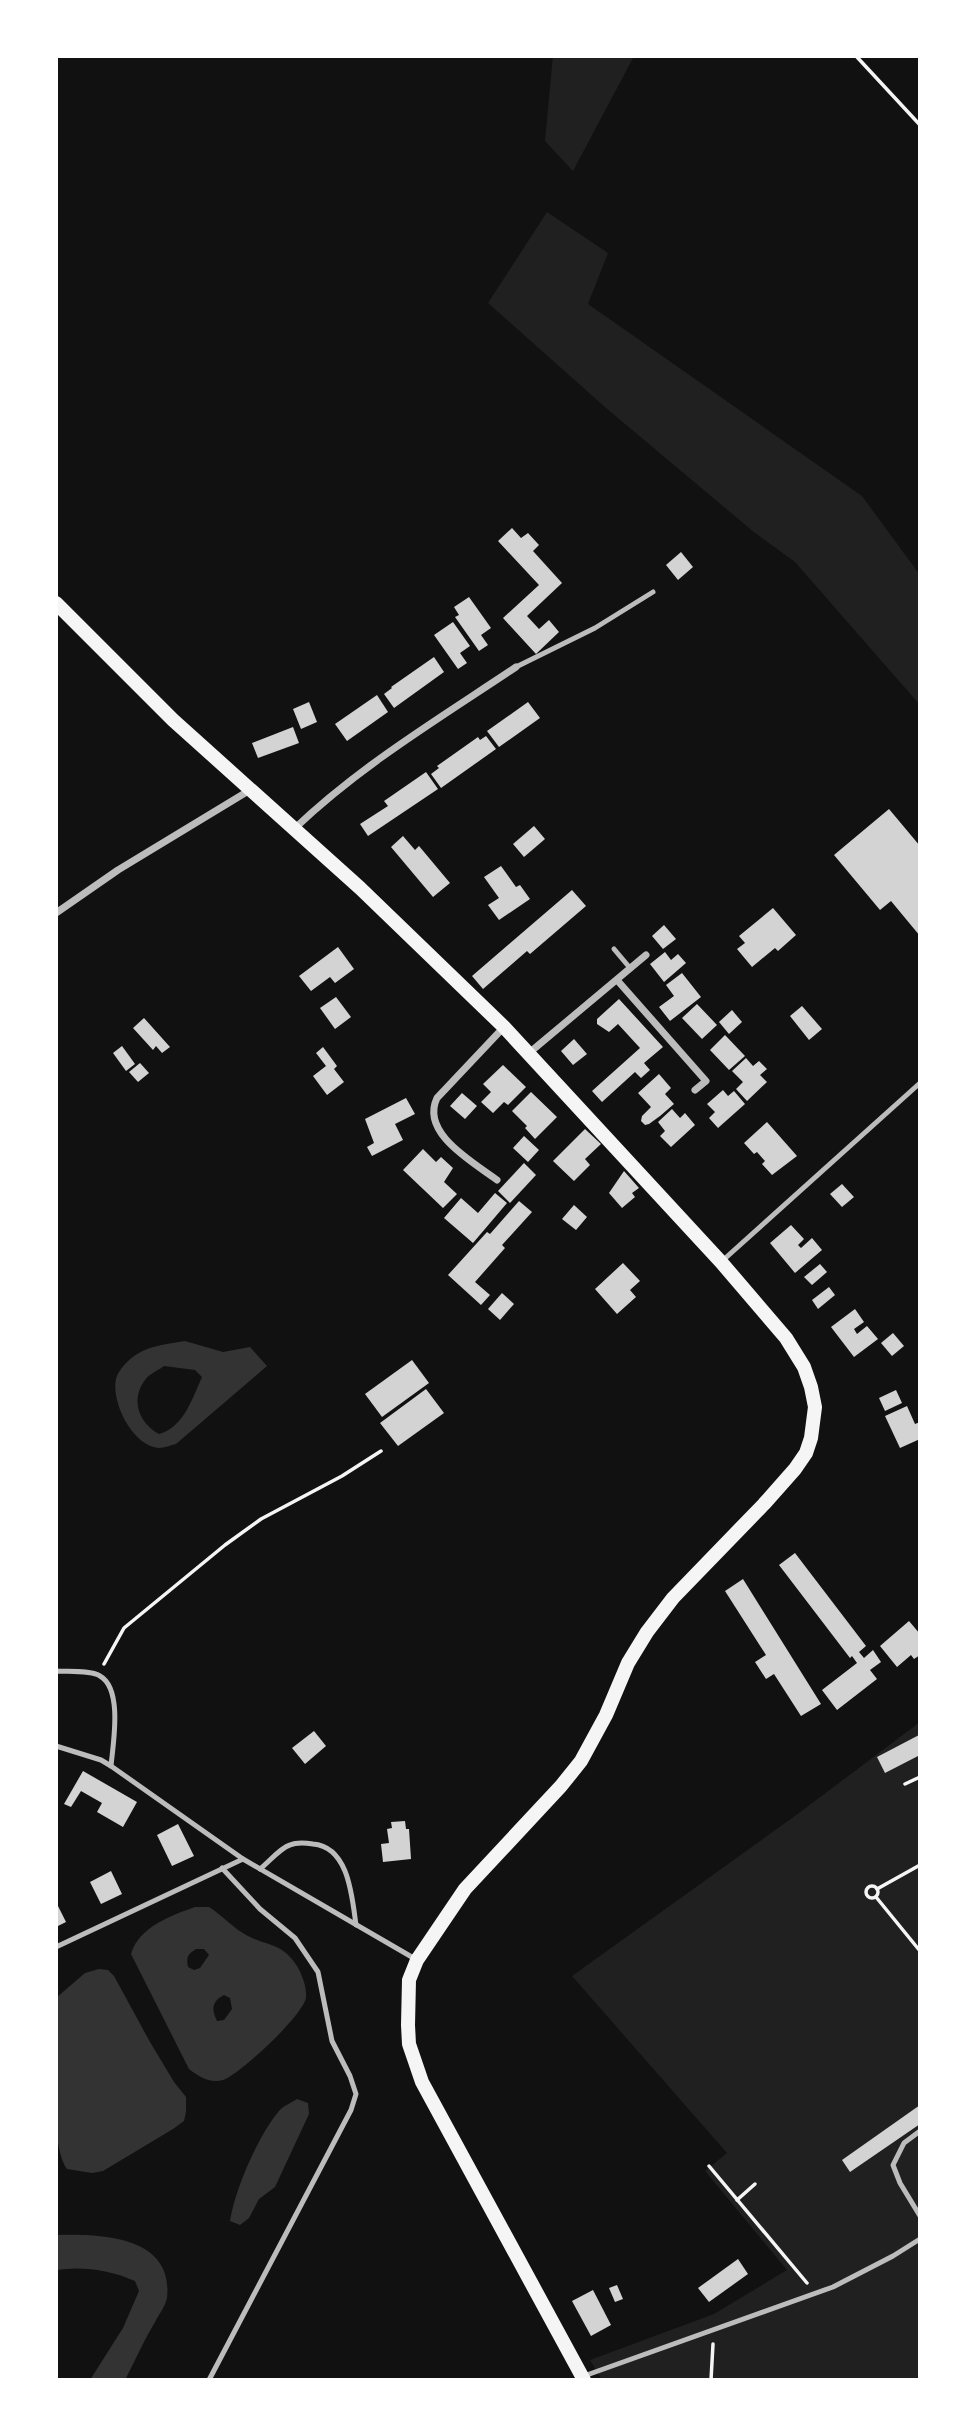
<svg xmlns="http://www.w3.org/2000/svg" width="976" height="2436" viewBox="0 0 976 2436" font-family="'Nunito Sans',sans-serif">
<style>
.green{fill:#202020}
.water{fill:#333;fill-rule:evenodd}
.building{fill:#d3d3d3}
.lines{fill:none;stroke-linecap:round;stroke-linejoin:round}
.path{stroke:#f5f5f5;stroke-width:3.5}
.service{stroke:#bcbcbc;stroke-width:5}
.minor{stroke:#bcbcbc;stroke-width:7}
.secondary{stroke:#f5f5f5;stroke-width:14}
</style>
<rect width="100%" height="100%" fill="#111"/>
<g class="green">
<polygon points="553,56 634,56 573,171 545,141"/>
<polygon points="547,212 608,253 588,304 862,496 920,575 920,705 795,562 755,533 606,408 488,303"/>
<polygon points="920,1722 920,2380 602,2380 590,2360 714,2314 787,2270 705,2171 727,2153 572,1976 799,1813"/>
</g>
<g class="water">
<path d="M185 1341 223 1352 250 1347 267 1366 176 1444C171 1445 164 1448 159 1448 133 1446 111 1403 116 1379 118 1370 129 1359 137 1354 152 1345 169 1344 185 1341ZM164 1366 195 1370 202 1377C192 1399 184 1427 159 1434 139 1423 130 1400 145 1380 149 1374 159 1370 164 1366Z"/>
<path d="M195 1907H209C222 1915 234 1929 248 1936 269 1947 281 1942 297 1966 302 1974 307 1988 306 1997 305 2014 239 2075 223 2080 210 2084 198 2076 189 2069L131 1954C139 1927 170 1916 195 1907ZM196 1949H204L209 1955 200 1968 194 1970 188 1967C186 1957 188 1954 196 1949ZM224 1995 230 1998 232 2009 224 2020 217 2021C211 2009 212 2001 224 1995Z"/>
<path d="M99 1969 108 1970 114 1976 150 2042 174 2082 186 2097V2112L184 2121 173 2129 103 2171 92 2173 67 2169C48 2144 56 2033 56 1998L85 1973Z"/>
<path d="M297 2099 308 2103 309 2114 275 2187 259 2199 249 2218 240 2225 230 2221C235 2189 258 2136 279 2111 283 2106 291 2103 297 2099Z"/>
<path d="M56 2235C99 2234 174 2235 167 2298 165 2307 159 2314 155 2322 144 2340 135 2361 125 2380H90L123 2328 139 2291 135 2281C110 2270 83 2266 56 2270Z"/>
</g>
<g class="building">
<polygon points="512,528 521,538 528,533 539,545 533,551 562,583 527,616 539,629 549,620 559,632 536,654 503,618 539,585 498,541"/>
<polygon points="681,552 693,567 678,580 666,565"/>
<polygon points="469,597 491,628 481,635 488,645 479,651 455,617 459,615 454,607"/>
<polygon points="453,622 470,646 460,653 467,663 458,669 434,635"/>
<polygon points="434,657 444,672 394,708 384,694 392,688 391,687"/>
<polygon points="377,695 388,712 347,741 335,724"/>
<polygon points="309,702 317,722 301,729 293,709"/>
<polygon points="528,702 540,718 499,747 487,731"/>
<polygon points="293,727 299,743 258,758 252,743"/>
<polygon points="486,736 496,749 441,788 431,774 439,768 437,766 478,737 480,740"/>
<polygon points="426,772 438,789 368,836 360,824 388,806 384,801"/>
<polygon points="889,809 920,846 920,936 891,901 880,910 834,855"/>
<polygon points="534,826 545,839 524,857 513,844"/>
<polygon points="403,836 415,850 419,846 450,883 433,897 391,847"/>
<polygon points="501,866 516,887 520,885 530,899 499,920 488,905 499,898 484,877"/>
<polygon points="572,890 586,906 530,954 527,951 483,989 472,976"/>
<polygon points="773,908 796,935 778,951 775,948 752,967 737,949 745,943 739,936"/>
<polygon points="664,925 676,939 663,949 652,936"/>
<polygon points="338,947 354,969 335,983 330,977 311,991 299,976"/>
<polygon points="665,952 671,960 678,954 686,963 664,982 650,964"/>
<polygon points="682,973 701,997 670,1021 659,1007 674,996 666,985"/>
<polygon points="336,997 351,1017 335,1029 320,1008"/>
<polygon points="619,999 663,1047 644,1063 650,1070 641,1078 635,1072 602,1102 592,1091 640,1048 618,1024 609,1032 597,1024 597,1019"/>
<polygon points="697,1004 717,1025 702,1039 682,1018"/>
<polygon points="802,1006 822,1029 809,1040 790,1016"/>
<polygon points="732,1010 742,1022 729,1034 719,1022"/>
<polygon points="144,1018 170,1047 162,1053 156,1046 153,1050 133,1028"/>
<polygon points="725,1035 745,1056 729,1070 710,1050"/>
<polygon points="574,1039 587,1054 573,1065 561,1051"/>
<polygon points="122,1046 135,1064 126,1071 113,1053"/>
<polygon points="323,1047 337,1066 334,1069 344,1082 327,1095 313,1076 326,1066 316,1053"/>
<polygon points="746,1058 753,1066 759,1061 767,1069 760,1075 767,1082 747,1101 736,1089 743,1082 732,1071"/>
<polygon points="140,1063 149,1073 138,1082 129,1072"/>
<polygon points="503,1065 526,1087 508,1105 504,1102 493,1113 481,1102 491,1092 483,1084"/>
<polygon points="659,1074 671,1088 665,1094 674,1104 660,1116 649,1124 645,1125 641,1121 642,1116 651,1107 638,1093"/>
<polygon points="723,1090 728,1096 734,1091 745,1104 718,1128 709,1118 715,1112 707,1104"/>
<polygon points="531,1092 557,1117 535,1139 525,1128 527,1126 512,1111"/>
<polygon points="462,1093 477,1106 465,1119 450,1106"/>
<polygon points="406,1098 415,1114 395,1124 403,1140 372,1156 367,1147 374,1143 365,1119"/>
<polygon points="672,1109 680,1118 685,1113 695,1125 671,1147 660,1136 665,1131 658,1122"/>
<polygon points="767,1122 797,1156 772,1175 762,1164 765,1161 757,1152 754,1154 744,1143"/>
<polygon points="585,1129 601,1144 585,1159 590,1165 574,1181 553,1161"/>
<polygon points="524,1136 539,1150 528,1162 513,1148"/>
<polygon points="423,1149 436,1162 441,1157 453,1168 444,1182 457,1194 443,1208 403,1170"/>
<polygon points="524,1163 536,1175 510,1203 498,1191"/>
<polygon points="624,1171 639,1188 632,1193 635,1197 622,1208 609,1193"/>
<polygon points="842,1184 854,1197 842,1207 830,1194"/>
<polygon points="495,1193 507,1203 473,1243 444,1218 461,1198 478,1213"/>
<polygon points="519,1201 532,1212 502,1245 505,1248 475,1282 490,1295 481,1305 448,1275 487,1232 490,1234"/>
<polygon points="574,1205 587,1217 576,1230 562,1219"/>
<polygon points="791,1225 804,1239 798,1245 801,1248 812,1238 822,1250 795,1273 770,1243"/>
<polygon points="623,1263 640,1281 630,1290 636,1297 617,1314 595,1289"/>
<polygon points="820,1264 827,1272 812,1285 804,1277"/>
<polygon points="829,1287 835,1295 818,1309 812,1300"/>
<polygon points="502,1293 514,1304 500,1320 488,1309"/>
<polygon points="855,1309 864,1322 854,1329 857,1334 867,1326 878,1339 854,1357 831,1327"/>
<polygon points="893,1333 904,1346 892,1356 881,1343"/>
<polygon points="412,1360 429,1383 382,1417 365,1394"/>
<polygon points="426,1389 444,1413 398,1446 380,1423"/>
<polygon points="896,1390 902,1403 885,1411 879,1398"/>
<polygon points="907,1406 915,1424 920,1422 920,1439 900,1448 885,1416"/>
<polygon points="795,1553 866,1646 859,1652 864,1658 873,1650 881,1662 870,1670 877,1679 837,1710 822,1690 857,1663 852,1656 850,1658 779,1565"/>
<polygon points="743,1579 821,1704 801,1716 774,1674 766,1679 755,1662 766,1655 725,1591"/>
<polygon points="909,1621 920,1634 920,1655 914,1659 911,1655 897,1667 880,1646"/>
<polygon points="314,1731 326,1746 305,1764 292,1748"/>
<polygon points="919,1735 920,1755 885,1773 877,1757"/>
<polygon points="83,1771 137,1802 123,1827 97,1812 102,1803 81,1791 71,1807 64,1804"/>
<polygon points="405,1821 406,1829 409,1829 411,1859 383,1862 381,1844 389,1843 387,1829 392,1828 391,1822"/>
<polygon points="178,1824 194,1856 172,1866 157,1835"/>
<polygon points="111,1871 122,1894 101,1904 90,1882"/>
<polygon points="56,1902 66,1922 56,1927"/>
<polygon points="920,2105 920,2124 850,2172 842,2160"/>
<polygon points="738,2259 748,2274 709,2302 698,2288"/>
<polygon points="617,2285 623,2299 615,2302 609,2288"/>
<polygon points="593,2290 611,2325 591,2336 572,2301"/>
</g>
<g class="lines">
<g class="path">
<polyline points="856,56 920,125"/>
<polyline points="104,1664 124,1628 225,1545 261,1519 342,1476 381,1451"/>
<polyline points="905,1784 920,1777"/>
<circle cx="872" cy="1892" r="6"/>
<polyline points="877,1889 920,1865"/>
<polyline points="876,1897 920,1951"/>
<polyline points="709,2166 807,2283"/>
<polyline points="737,2200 755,2184"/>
<polyline points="711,2380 713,2344"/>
</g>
<g class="service">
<polyline points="516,667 595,628 653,592"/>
<polyline points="614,949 630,968"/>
<polyline points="721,1262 920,1083"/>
<path d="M56 1671C68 1672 90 1670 100 1676 123 1689 113 1744 111 1766"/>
<polyline points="56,1746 101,1760 111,1766 243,1859"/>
<path d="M260 1869C269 1862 280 1848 290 1845 297 1842 306 1843 313 1844 349 1847 352 1897 356 1925"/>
<polyline points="56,1947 243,1859 417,1960"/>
<polyline points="920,2131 904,2143 893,2165 900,2183 920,2216"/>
<polyline points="584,2376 833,2287 893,2256 920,2239"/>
<polyline points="209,2380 351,2110 356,2094 350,2076 332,2041 318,1972 295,1938 260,1909 222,1868"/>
</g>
<g class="minor">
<path d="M294 829C361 765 440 718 516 667"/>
<polyline points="56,913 118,870 250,790"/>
<polyline points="617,980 706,1081 695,1090"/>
<polyline points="529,1053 646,955"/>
<path d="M497 1180C473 1162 420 1133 437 1098L504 1027"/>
</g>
<polyline class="secondary" points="56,603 173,720 360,888 504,1027 721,1262 786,1338 804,1367 811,1387 815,1407 811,1438 806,1453 795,1469 764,1504 673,1598 647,1632 628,1663 606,1715 581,1761 561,1786 465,1889 417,1960 409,1980 408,2025 409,2044 422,2082 584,2380"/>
</g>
<rect width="976" height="2436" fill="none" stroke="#ffffff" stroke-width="116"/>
</svg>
